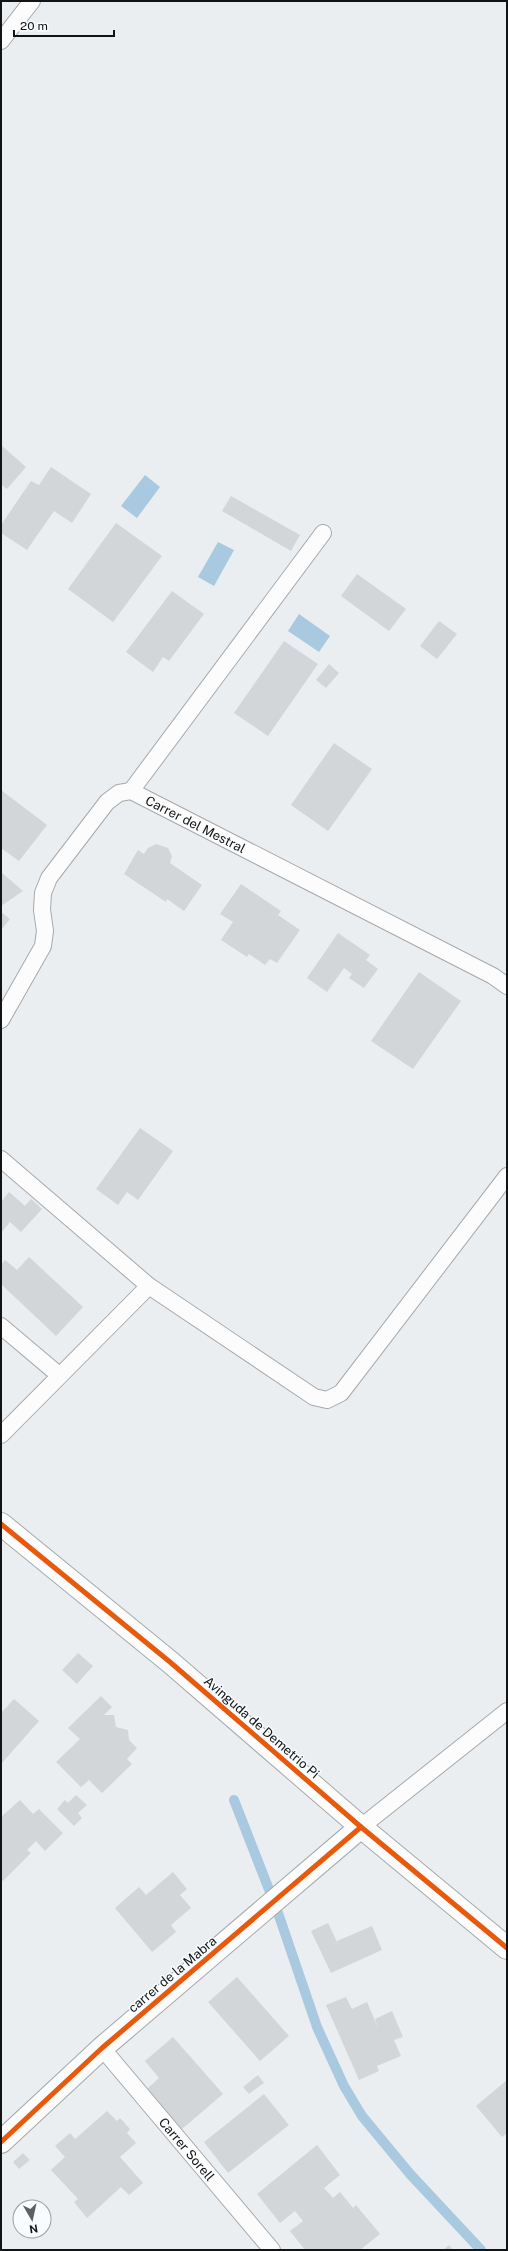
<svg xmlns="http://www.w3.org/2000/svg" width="508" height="2251" viewBox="0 0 508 2251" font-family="'Public Sans',sans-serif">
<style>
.water{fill:#a8c9e0}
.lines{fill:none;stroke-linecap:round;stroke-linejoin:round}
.stream{stroke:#a8c9e0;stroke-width:10}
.building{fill:#d3d6d8}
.lane-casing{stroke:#a6a9ab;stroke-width:18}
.street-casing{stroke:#a6a9ab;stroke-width:24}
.lane{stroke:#fcfcfd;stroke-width:16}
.street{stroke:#fcfcfd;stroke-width:22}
.cycleway-casing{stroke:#f8fcfe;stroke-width:8}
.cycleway{stroke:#e8590c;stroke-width:5}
.labels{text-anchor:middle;stroke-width:3;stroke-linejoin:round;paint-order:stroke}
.street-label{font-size:13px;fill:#111314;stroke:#f8fcfe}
</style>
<rect width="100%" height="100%" fill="#ebeef1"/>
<g class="water">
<polygon points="145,475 160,487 137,518 121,506"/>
<polygon points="218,542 234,550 214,586 198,577"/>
<polygon points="299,614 330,636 319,652 288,631"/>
</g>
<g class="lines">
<polyline class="stream" points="234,1800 277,1910 317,2027 344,2086 362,2116 410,2174 481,2250"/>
</g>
<g class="building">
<polygon points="1,445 26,467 7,489 1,484"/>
<polygon points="51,467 91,494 72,523 54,511 27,550 1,533 1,525 31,481 39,485"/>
<polygon points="231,496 300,535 291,551 222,511"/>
<polygon points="116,523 162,556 113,622 68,589"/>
<polygon points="357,574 406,609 389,631 341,596"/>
<polygon points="172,591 204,614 169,661 163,657 153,672 126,652"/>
<polygon points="439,621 457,634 437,659 420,646"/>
<polygon points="284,641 318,664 268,736 234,713"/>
<polygon points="329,664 339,673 326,688 316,680"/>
<polygon points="334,743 372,769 328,831 291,805"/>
<polygon points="1,790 47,825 19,861 1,848"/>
<polygon points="156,844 168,848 172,856 170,863 202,885 184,911 167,899 166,902 124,874 138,850 144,854 148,848"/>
<polygon points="1,872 23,891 1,906"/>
<polygon points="241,884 281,911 278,915 300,930 277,963 270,959 265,965 249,954 247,957 221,940 233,922 220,914"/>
<polygon points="1,912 10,919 1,930"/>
<polygon points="338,933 370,955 366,960 378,969 364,988 349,978 352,974 344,968 327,992 307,978"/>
<polygon points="419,972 461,1001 413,1069 371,1041"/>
<polygon points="140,1128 173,1151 138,1200 127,1192 118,1205 96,1189"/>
<polygon points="9,1192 25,1206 31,1199 42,1209 21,1232 10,1222 1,1233 1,1202"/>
<polygon points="29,1257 83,1307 56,1336 1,1284 1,1265 5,1260 17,1270"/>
<polygon points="78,1653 93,1666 77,1684 62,1670"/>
<polygon points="101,1696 112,1707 104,1715 114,1715 116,1727 128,1730 129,1740 137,1748 127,1759 132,1764 102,1793 89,1780 81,1787 56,1762 80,1739 68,1728"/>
<polygon points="14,1699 39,1721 1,1764 1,1713"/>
<polygon points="76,1795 87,1805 78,1813 82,1818 74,1826 57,1809 65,1800 68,1803"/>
<polygon points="20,1800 33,1814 39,1809 63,1833 45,1851 36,1841 27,1850 31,1853 3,1881 1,1879 1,1817"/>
<polygon points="173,1872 187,1889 180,1895 191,1908 171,1925 176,1932 152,1952 115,1908 139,1887 146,1895"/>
<polygon points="328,1923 340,1948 337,1941 372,1926 382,1950 331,1973 311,1931"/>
<polygon points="237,1977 289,2036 260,2061 208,2002"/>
<polygon points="346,1997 352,2009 367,2002 378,2028 375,2019 392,2011 403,2037 394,2040 401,2056 377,2066 379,2071 359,2080 326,2005"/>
<polygon points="173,2037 223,2094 182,2129 147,2089 159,2078 145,2061"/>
<polygon points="258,2075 264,2083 249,2094 243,2087"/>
<polygon points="507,2080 507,2133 502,2137 476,2106"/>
<polygon points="264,2094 289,2125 228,2173 204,2142"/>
<polygon points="107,2111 117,2121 120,2118 130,2129 127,2133 136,2143 120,2157 143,2183 129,2195 121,2187 87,2218 74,2202 78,2199 51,2170 65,2157 55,2146 70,2133 75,2139"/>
<polygon points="317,2145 340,2175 324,2188 333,2198 340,2192 353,2208 356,2205 380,2234 360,2250 305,2250 290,2231 303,2221 295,2211 280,2223 257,2194"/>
<polygon points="23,2153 30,2160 19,2169 13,2162"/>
<polygon points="449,2245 453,2250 443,2250"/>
</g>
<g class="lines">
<g class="lane-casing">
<g id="lane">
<polyline points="1,41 32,1"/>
<polyline points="131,791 323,533"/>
<path id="s1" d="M1 1020 43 946 45 931 42 910 43 893 49 878 107 802 119 793 131 791 493 976 507 986"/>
<polyline points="1,1159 149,1286"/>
<polyline points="1,1326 59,1375"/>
<polyline points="1,1435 149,1286 314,1397 327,1400 341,1393 507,1176"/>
<polyline points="361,1827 507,1711"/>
<path id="s2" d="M102 2048 272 2250"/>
</g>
</g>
<g class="street-casing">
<g id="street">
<polyline points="1,1524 170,1662 361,1827 507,1948"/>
<polyline points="1,2142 102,2048 361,1827"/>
</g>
</g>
<use href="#lane" class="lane"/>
<use href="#street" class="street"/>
<g class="cycleway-casing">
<g id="cycleway">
<polyline points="1,1524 170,1662 361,1827 507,1948"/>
<polyline points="1,2142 102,2048 361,1827"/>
</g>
</g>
<use href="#cycleway" class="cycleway"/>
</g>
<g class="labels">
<g class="street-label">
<text dy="5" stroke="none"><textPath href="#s1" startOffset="350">Carrer del Mestral</textPath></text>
<text transform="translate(262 1727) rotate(41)" y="5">Avinguda de Demetrio Pi</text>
<text transform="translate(172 1974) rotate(-40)" y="5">carrer de la Mabra</text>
<text dy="5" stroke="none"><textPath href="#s2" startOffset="132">Carrer Sorell</textPath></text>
</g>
</g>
<rect width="508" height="2251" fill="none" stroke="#111314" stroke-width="4"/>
<g transform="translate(32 2219) rotate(171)"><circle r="19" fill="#f8fcfe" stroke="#9c9fa0"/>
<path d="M0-3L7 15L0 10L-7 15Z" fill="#5d6061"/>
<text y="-6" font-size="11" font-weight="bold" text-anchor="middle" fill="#111314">N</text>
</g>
<path d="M14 30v6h100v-6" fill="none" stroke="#111314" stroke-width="2"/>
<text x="20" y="30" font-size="12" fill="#111314" stroke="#f8fcfe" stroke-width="3" paint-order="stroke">20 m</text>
</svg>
